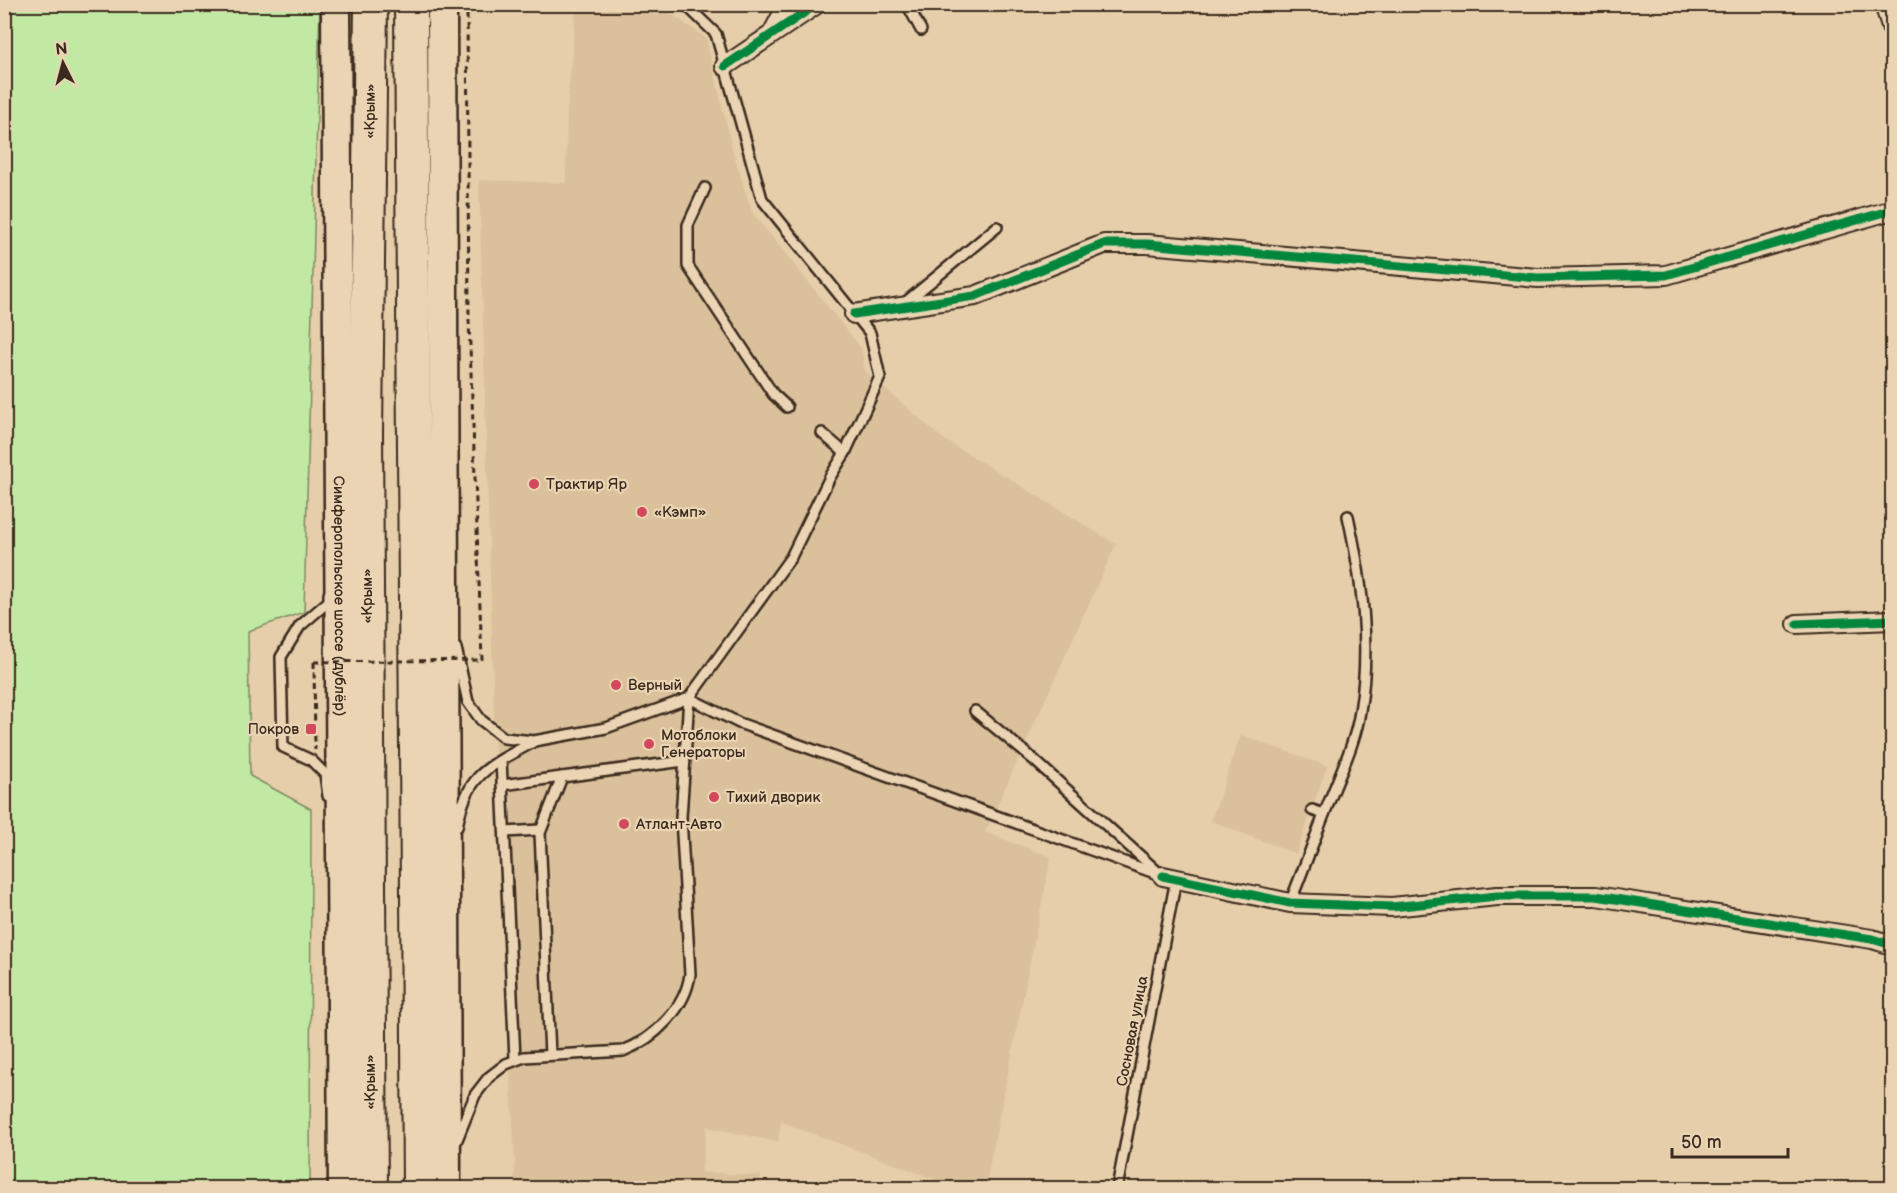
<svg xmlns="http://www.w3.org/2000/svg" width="1897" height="1193" viewBox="0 0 1897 1193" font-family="'Balsamiq Sans',sans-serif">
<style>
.built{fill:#dac09b}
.green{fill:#c1e9a4;stroke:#7e8a61;stroke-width:1.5}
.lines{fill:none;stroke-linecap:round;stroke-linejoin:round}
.service-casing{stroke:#3b2a1e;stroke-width:14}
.minor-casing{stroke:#3b2a1e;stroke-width:22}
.primary-casing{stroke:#3b2a1e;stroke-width:33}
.motorway-casing{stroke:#3b2a1e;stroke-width:36}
.path{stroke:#3b2a1e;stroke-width:3;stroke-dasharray:6 4.5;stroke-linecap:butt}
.service{stroke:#ead4b3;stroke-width:9}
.minor{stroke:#ead4b3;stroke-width:18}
.primary{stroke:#ead4b3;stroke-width:28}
.motorway{stroke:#ead4b3;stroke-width:32}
.path-bridge{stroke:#3b2a1e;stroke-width:3;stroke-dasharray:6 4.5;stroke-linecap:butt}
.cycleway-casing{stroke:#ead4b3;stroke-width:13}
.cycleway{stroke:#00873e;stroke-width:9}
.poi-dot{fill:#d1495b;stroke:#ead4b3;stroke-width:2}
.labels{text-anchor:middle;stroke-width:4.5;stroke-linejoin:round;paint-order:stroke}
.street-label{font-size:15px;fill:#3b2a1e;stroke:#ead4b3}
.poi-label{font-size:15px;fill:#3b2a1e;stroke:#ead4b3;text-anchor:start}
</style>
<rect width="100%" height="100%" fill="#e6ceab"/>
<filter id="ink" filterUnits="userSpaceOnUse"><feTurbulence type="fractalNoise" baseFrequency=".0167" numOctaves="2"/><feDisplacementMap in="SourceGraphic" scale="12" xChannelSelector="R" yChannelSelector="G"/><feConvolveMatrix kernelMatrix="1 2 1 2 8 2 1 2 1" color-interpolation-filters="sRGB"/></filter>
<g filter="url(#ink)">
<g class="built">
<polygon points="576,5 658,5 706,38 733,152 752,212 861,348 865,371 942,438 1116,544 985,832 1051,857 985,1188 959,1188 781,1122 778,1142 707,1127 701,1172 761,1176 760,1188 514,1188 515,1164 496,790 479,180 566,183 567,110"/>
<polygon points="1241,735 1327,766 1296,854 1211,821"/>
</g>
<polygon class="green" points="5,4 320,5 304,612 248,631 250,776 311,809 310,1188 5,1188"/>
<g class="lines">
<g class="service-casing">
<g id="service">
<polyline points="907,4 921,30"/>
<polyline points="705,188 688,225 688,266 773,394 787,407"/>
<polyline points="906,302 997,227"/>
<polyline points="822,433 845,453"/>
<polyline points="456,648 468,702 481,720 504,738 534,741 606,728 689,698 791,557 830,477 845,453 880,377 870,333 762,199 716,34 685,4"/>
<polyline points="975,711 1033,759 1159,873"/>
<polyline points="501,760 515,1059"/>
<polyline points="502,785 562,777"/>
<polyline points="328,796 325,774 311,760 283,747 281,657 300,626 329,601 329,594"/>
<polyline points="1312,810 1324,814"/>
<path d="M457 827C467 772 489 767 533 742"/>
<polyline points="505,832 540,830"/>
<path d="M1290 903C1304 868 1317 832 1331 797 1342 769 1356 740 1360 711 1371 646 1362 580 1348 516"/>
<polyline points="550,1055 540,833 562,777 684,761"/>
<path d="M456 1142 475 1095 489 1077 506 1064 524 1057 623 1051C654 1039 686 1008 690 974L681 817 689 698 739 723 1163 876"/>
<polyline points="1117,1188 1176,879"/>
</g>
</g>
<g class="minor-casing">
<g id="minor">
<polyline points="1884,4 1892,29"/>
<polyline points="773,32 788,4"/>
<polyline points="725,66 817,4"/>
<polyline points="854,314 975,296 1104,244 1147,244 1538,278 1666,275 1892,210"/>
<polyline points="1797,624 1892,620"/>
<polyline points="1163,876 1290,903 1392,907 1497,896 1596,896 1872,939 1892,945"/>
</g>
</g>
<g class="primary-casing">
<g id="primary">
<path id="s1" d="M336 4 343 1188"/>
<polyline points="442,4 446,1188"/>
</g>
</g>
<g class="motorway-casing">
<g id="motorway">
<polyline points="411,4 419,1188"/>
<path id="s2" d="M371 1188 366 433 371 4"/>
</g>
</g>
<g class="path">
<polyline points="467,4 469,320 482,660"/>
<polyline points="314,662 315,750"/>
</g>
<use href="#service" class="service"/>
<use href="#minor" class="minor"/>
<use href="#primary" class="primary"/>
<use href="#motorway" class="motorway"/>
<polyline class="path-bridge" points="314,662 482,660"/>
<g class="cycleway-casing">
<g id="cycleway">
<polyline points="725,66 817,4"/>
<polyline points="854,314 975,296 1104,244 1147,244 1538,278 1666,275 1892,210"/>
<polyline points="1797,624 1892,620"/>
<polyline points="1163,876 1290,903 1392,907 1497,896 1596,896 1872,939 1892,945"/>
</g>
</g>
<use href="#cycleway" class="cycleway"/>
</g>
</g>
<g class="poi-dot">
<circle cx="534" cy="484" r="6"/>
<circle cx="642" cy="512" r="6"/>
<circle cx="616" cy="685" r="6"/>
<rect x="305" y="723" width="12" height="12" rx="3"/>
<circle cx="649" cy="744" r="6"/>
<circle cx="714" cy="797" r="6"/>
<circle cx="624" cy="824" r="6"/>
</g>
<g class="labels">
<g class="street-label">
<text dy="5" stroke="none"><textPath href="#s2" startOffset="1077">«Крым»</textPath></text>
<text transform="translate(367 596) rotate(-90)" y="5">«Крым»</text>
<text dy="5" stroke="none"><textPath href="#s1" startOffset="592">Симферопольское шоссе (дублёр)</textPath></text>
<text transform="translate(1132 1031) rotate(-79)" y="5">Сосновая улица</text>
<text transform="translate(370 1082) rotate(-90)" y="5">«Крым»</text>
</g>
<g class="poi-label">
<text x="546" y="489">Трактир Яр</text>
<text x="654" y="517">«Кэмп»</text>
<text x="628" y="690">Верный</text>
<text x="299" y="734" text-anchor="end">Покров</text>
<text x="661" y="740">Мотоблоки<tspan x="661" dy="17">Генераторы</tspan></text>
<text x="726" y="802">Тихий дворик</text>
<text x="636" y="829">Атлант-Авто</text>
</g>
</g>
<rect width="1897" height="1193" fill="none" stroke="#ead4b3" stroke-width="24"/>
<rect x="12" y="12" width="1873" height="1169" fill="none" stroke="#3b2a1e" stroke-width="2" filter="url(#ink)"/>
<g transform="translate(63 63) rotate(354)" stroke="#ead4b3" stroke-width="4.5" paint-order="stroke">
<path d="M0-4.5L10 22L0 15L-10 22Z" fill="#3b2a1e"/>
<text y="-9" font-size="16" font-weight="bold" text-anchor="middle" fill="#3b2a1e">N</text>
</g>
<path d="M1672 1148v9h116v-9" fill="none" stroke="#3b2a1e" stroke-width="3"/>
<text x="1681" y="1148" font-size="18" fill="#3b2a1e" stroke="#ead4b3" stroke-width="4.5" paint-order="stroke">50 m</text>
</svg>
